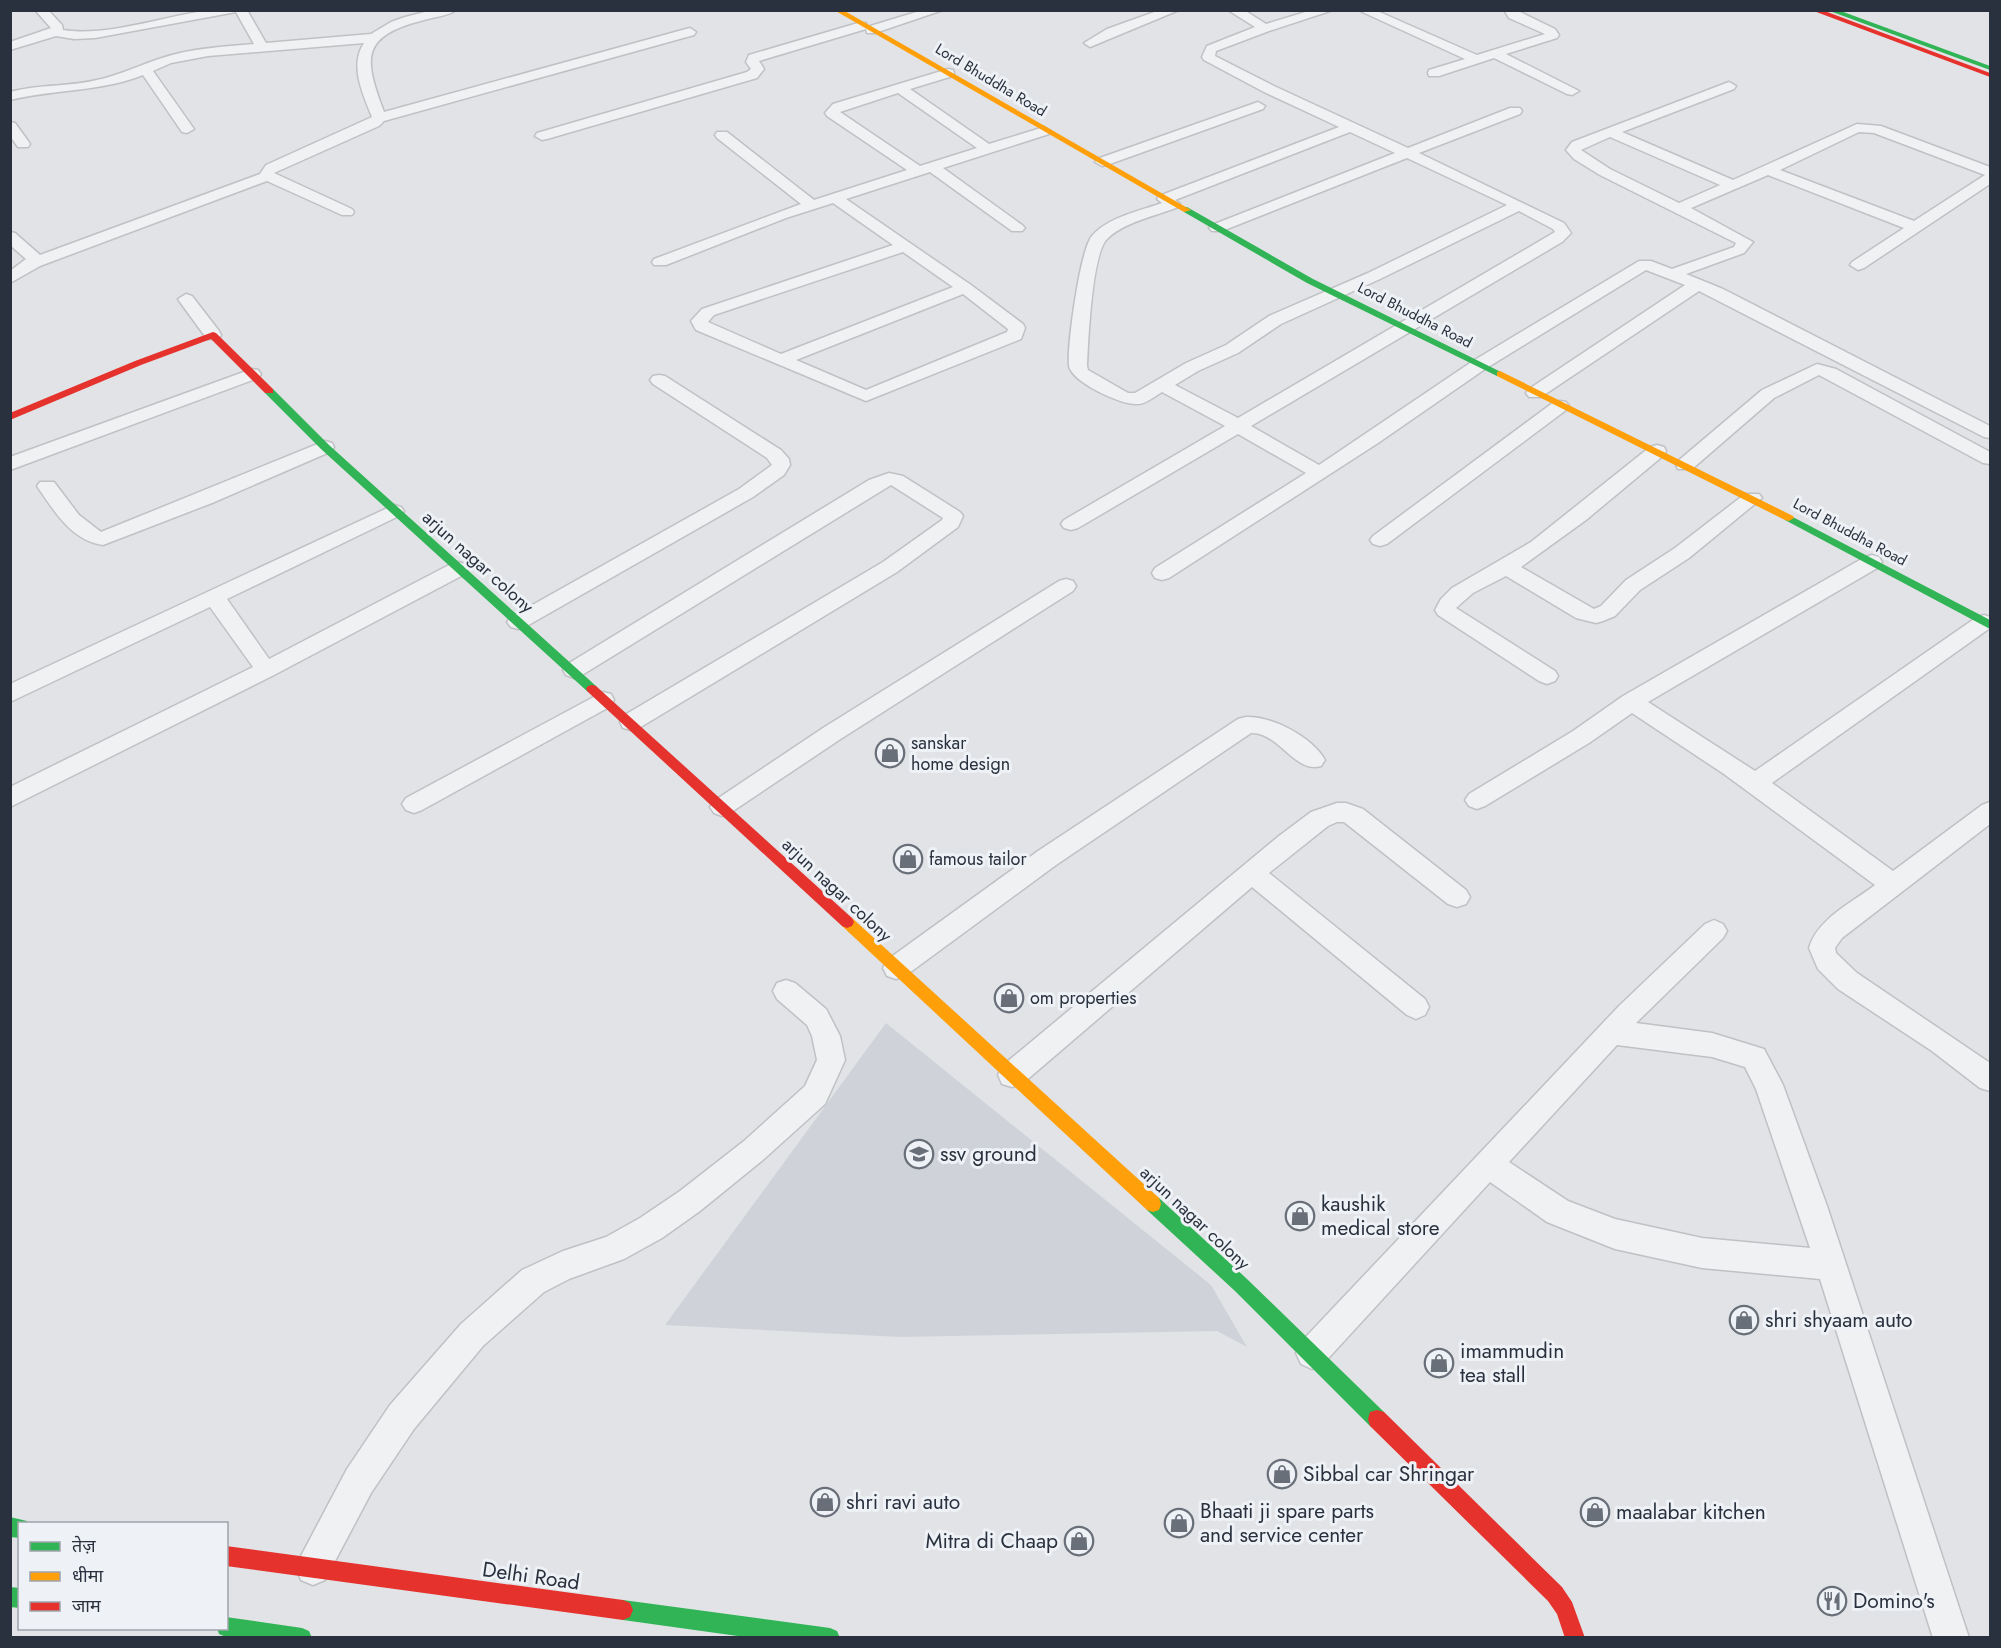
<svg xmlns="http://www.w3.org/2000/svg" width="2001" height="1648" viewBox="0 0 2001 1648" font-family="Jost,'Noto Sans Devanagari',sans-serif">
<style>
.built{fill:#cfd3d9}
.lines{fill:none;stroke-linecap:round;stroke-linejoin:round}
.street-casing{stroke:#bfc1c4;stroke-width:3}
.street{fill:#f0f1f2;fill-rule:evenodd}
.fast{fill:#30b455;fill-rule:evenodd}
.slow{fill:#ff9f0a;fill-rule:evenodd}
.jam{fill:#e5322d;fill-rule:evenodd}
.labels{text-anchor:middle;stroke-width:6;stroke-linejoin:round;paint-order:stroke}
.far-street-label{font-size:15px;fill:#29313e;stroke:#eef1f5}
.street-label{font-size:18px;fill:#29313e;stroke:#eef1f5}
.poi-label{font-size:18px;fill:#29313e;stroke:#eef1f5;text-anchor:start}
.near-poi-label{font-size:21px;fill:#29313e;stroke:#eef1f5;text-anchor:start}
.near-street-label{font-size:21px;fill:#29313e;stroke:#eef1f5}
</style>
<rect width="100%" height="100%" fill="#e1e3e6"/>
<polygon class="built" points="886,1023 1211,1285 1247,1347 1217,1331 900,1337 665,1325"/>
<g class="lines">
<g class="street-casing">
<g id="street">
<path d="M35 10H48L62 25 63 30C107 37 161 17 205 11 219 9 234 10 247 10L266 43 371 34 391 22 405 17 433 10H456C448 16 434 17 424 20 361 36 363 57 384 112L686 29 690 28 696 32 694 35 384 121 379 126 274 173 352 209 354 212 352 215H342L267 181 40 266 10 283V271L26 259 10 245V232L15 233 40 255 260 174 266 165 372 117C363 94 349 66 364 43L208 56 171 63 153 71 194 129 187 133 182 132 143 75C100 92 55 89 10 100V92C39 84 69 87 97 80 120 75 140 65 162 58 191 48 224 47 254 44L236 12 95 38 74 39 56 36 10 50V42L51 28Z"/>
<polygon points="923,10 943,10 875,33 867,33 866,29 759,61 764,69 757,78 547,139 542,140 535,136 537,133 747,72 751,69 746,62 749,55 858,23 866,23 867,27"/>
<polygon points="1160,10 1179,10 1090,47 1084,43 1107,29"/>
<path d="M1228 10H1244L1266 24 1312 10H1333L1269 31 1216 51 1215 56 1274 86 1408 148 1510 108H1520L1522 111 1520 114 1419 153 1564 223 1571 233 1562 242 1251 426 1319 465 1473 361 1639 261H1651L1672 269 1734 247 1736 243 1600 175 1574 159 1566 150 1572 142 1729 82 1736 86 1734 89 1622 132 1733 180 1857 124 1881 126 1990 167V184L1864 268 1858 270 1850 265 1852 262 1904 228 1768 175 1691 208 1753 242 1744 253 1686 274 1723 289 1990 426V438L1984 437 1699 291 1541 397H1529L1526 393 1529 389 1685 285 1646 270 1485 369 1378 443 1169 578 1162 580 1155 578 1152 573 1155 568 1306 473 1238 434 1078 528 1071 530 1064 528 1061 524 1064 520 1225 426 1162 392C1155 396 1146 404 1138 404 1122 406 1072 382 1069 366 1067 346 1080 250 1092 236 1108 217 1140 211 1162 203L1157 199 1159 196 1339 127 1264 92 1204 60 1202 57 1207 46 1255 27ZM1350 132 1395 153 1212 225 1209 228 1212 231H1222L1407 158 1507 205 1368 273 1269 316 1226 345 1186 363 1135 393H1128L1088 370 1087 366C1088 342 1092 254 1107 239 1124 222 1156 216 1178 207L1180 204 1175 200ZM1859 132 1874 133 1985 175 1914 221 1780 170ZM1610 137 1720 185 1679 203 1675 201 1610 169 1581 150ZM1519 211 1553 229 1555 232 1238 418 1175 385 1198 371 1238 353 1281 324 1380 279Z"/>
<polygon points="1358,10 1375,10 1477,55 1545,34 1509,18 1504,10 1516,10 1555,29 1559,35 1557,38 1506,54 1579,91 1572,95 1567,94 1494,58 1439,76 1429,76 1428,73 1429,70 1465,59"/>
<path d="M948 69 953 70 954 73 953 76 910 89 989 144 1044 127 1051 131 1049 134 943 168 1022 225 1025 228 1022 231H1012L930 172 846 199 971 285 1023 324 1025 328 1021 339 866 401 696 330 691 321 702 309 893 245 833 203 786 218 666 265H654L652 262 654 259 801 204 717 138 715 135 717 132H727L814 200 907 170 827 116 825 113 833 104ZM898 93 977 148 920 166 840 112ZM903 252 953 287 781 354 708 322 714 315ZM963 294 1008 329 1007 332 866 390 796 360Z"/>
<polygon points="1258,102 1265,106 1263,109 1107,165 1102,166 1095,162 1097,159"/>
<polygon points="10,122 15,123 28,141 30,144 28,147 18,147 10,136"/>
<polygon points="186,294 192,296 219,331 221,335 219,339 207,339 180,302 178,299"/>
<polygon points="1817,364 1836,369 1990,452 1990,464 1983,463 1819,375 1774,398 1692,469 1678,469 1676,465 1678,461 1762,390"/>
<polygon points="252,369 258,370 261,374 258,378 10,470 10,457"/>
<polygon points="659,375 665,376 781,450 789,459 790,465 784,475 753,497 525,627 518,629 511,627 507,622 511,617 739,489 772,465 767,458 653,384 650,380 653,376"/>
<polygon points="1560,401 1566,402 1569,406 1566,410 1387,544 1380,546 1373,544 1370,540 1373,536 1554,402"/>
<path d="M325 441 332 443 334 447 332 451 212 503 103 545C72 541 54 511 37 486L40 482H54L79 515 101 532Z"/>
<polygon points="1657,445 1664,447 1666,451 1664,455 1586,520 1521,567 1594,609 1601,606 1626,580 1675,548 1745,494 1759,494 1762,498 1689,558 1640,590 1615,616 1603,621 1596,623 1576,618 1506,576 1473,593 1456,608 1555,671 1558,676 1555,681 1547,684 1539,681 1438,615 1435,610 1441,599 1452,588 1531,542 1650,447"/>
<polygon points="889,473 903,476 960,512 963,516 958,527 897,572 639,728 631,730 623,728 620,722 623,716 883,562 942,520 943,518 891,485 582,675 574,678 566,675 563,670 566,665 869,480"/>
<polygon points="394,505 401,507 404,511 401,515 227,599 269,659 451,564 458,562 465,564 468,569 465,574 274,675 10,807 10,787 253,667 210,607 10,702 10,684"/>
<path d="M1872 555 1879 557 1882 562 1879 567 1648 702 1755 771 1977 617 1984 615 1990 617V628L1772 783 1893 871 1982 805 1990 802V824L1842 938 1835 948 1836 953 1857 973 1990 1063V1091L1980 1088 1932 1051 1838 989 1818 969 1809 948C1817 919 1853 902 1875 885L1724 774 1632 713 1589 743 1485 806 1477 809 1469 806 1465 800 1469 794 1573 731 1623 696 1865 557Z"/>
<polygon points="1066,579 1073,581 1076,586 1073,591 839,740 730,813 722,816 714,813 710,807 714,801 823,728 1059,581"/>
<polygon points="603,692 611,694 614,700 611,706 422,810 414,813 406,810 402,804 406,798"/>
<path d="M1246 717C1272 716 1312 737 1325 760L1321 766C1295 774 1279 732 1251 733L1056 865 905 976 896 979 887 976 883 968 887 960 1038 851 1238 719Z"/>
<polygon points="1337,803 1346,803 1363,809 1466,890 1470,897 1466,904 1457,907 1448,904 1344,822 1337,822 1328,826 1269,873 1425,999 1429,1007 1425,1015 1416,1019 1407,1015 1252,887 1022,1084 1012,1087 1002,1084 998,1075 1002,1066 1279,836 1311,812"/>
<path d="M1714 920 1723 924 1727 931 1723 938 1636 1023 1712 1033 1764 1049 1783 1085 1827 1206 1969 1638H1933L1820 1279 1702 1268 1615 1249 1547 1222 1490 1182 1323 1364 1312 1369 1301 1364 1296 1353 1301 1342 1619 1006 1705 924ZM1617 1045 1712 1057 1745 1067 1756 1089 1810 1248 1702 1238 1615 1219 1568 1201 1509 1162Z"/>
<polygon points="786,980 795,983 826,1009 840,1036 845,1060 825,1104 764,1159 700,1211 662,1238 624,1259 569,1279 544,1292 483,1346 414,1429 371,1493 325,1580 313,1585 301,1580 296,1568 301,1556 347,1469 390,1405 461,1324 522,1270 563,1251 606,1237 640,1218 680,1191 744,1141 805,1086 817,1060 812,1036 807,1025 777,999 773,991 777,983"/>
</g>
</g>
<use href="#street" class="street"/>
<g class="fast">
<polygon points="1827,10 1838,10 1990,66 1990,70"/>
<polygon points="1187,207 1313,279 1505,374 1497,376 1307,283 1184,212 1184,208"/>
<polygon points="269,388 273,389 329,445 596,686 598,689 596,692 588,692 321,449 265,393 265,389"/>
<polygon points="1789,515 1990,620 1990,629 1785,520 1784,518"/>
<polygon points="1153,1196 1159,1198 1247,1279 1384,1412 1386,1419 1384,1426 1377,1428 1370,1426 1235,1291 1147,1210 1145,1204 1147,1198"/>
<polygon points="10,1517 27,1521 28,1524 20,1524 20,1538 10,1537"/>
<polygon points="10,1587 20,1588 20,1608 10,1607"/>
<polygon points="623,1600 830,1628 837,1631 840,1638 752,1638 623,1620 616,1617 613,1610 616,1603"/>
<polygon points="226,1617 302,1628 309,1631 312,1638 226,1637 219,1634 217,1628 226,1628"/>
</g>
<g class="slow">
<polygon points="834,10 843,10 1191,210 1184,212"/>
<polygon points="1500,371 1793,516 1794,518 1789,521 1785,520 1497,376 1497,372"/>
<polygon points="847,916 852,918 1159,1198 1161,1204 1159,1210 1153,1212 1147,1210 842,926 840,922 842,918"/>
</g>
<g class="jam">
<polygon points="1811,10 1822,10 1990,73 1990,77"/>
<polygon points="213,332 216,333 273,389 273,393 265,393 211,339 141,365 10,420 10,413 135,361"/>
<polygon points="592,685 596,686 852,918 854,922 852,926 847,928 842,926 588,692 586,689 588,686"/>
<polygon points="1377,1410 1384,1412 1562,1587 1572,1602 1585,1638 1565,1638 1557,1614 1548,1601 1370,1426 1368,1419 1370,1412"/>
<polygon points="226,1546 623,1600 630,1603 633,1610 630,1617 623,1620 226,1566"/>
</g>
</g>
<defs>
<g id="shop-ring" transform="scale(1.5)"><circle r="9.5" fill="#eef1f5" stroke="#696f79" stroke-width="1.5"/><path d="M-5-2.5h2.3a2.7 3.5 0 0 1 5.4 0H5L5.5 6h-11ZM-1.5-2.5h3a1.5 2.3 0 0 0-3 0Z" fill="#696f79"/></g>
<g id="university-ring" transform="scale(1.5)"><circle r="9.5" fill="#eef1f5" stroke="#696f79" stroke-width="1.5"/><path d="M0-5L7-2L0 1L-7-2ZM-4 1L0 2.5L4 1V4Q0 6-4 4Z" fill="#696f79"/></g>
<g id="restaurant-ring" transform="scale(1.5)"><circle r="9.5" fill="#eef1f5" stroke="#696f79" stroke-width="1.5"/><path d="M-5-6h1v4h1v-4h1v4h1v-4h1v5L-1.5 .5V6h-2V.5L-5-1ZM5-6V6H3V1.5H1.5Q1.5-4 5-6Z" fill="#696f79"/></g>
</defs>
<g fill-rule="evenodd">
<use href="#shop-ring" x="890" y="753"/>
<use href="#shop-ring" x="908" y="859"/>
<use href="#shop-ring" x="1009" y="998"/>
<use href="#university-ring" x="919" y="1154"/>
<use href="#shop-ring" x="1300" y="1216"/>
<use href="#shop-ring" x="1744" y="1320"/>
<use href="#shop-ring" x="1439" y="1363"/>
<use href="#shop-ring" x="1282" y="1474"/>
<use href="#shop-ring" x="825" y="1502"/>
<use href="#shop-ring" x="1595" y="1512"/>
<use href="#shop-ring" x="1179" y="1523"/>
<use href="#shop-ring" x="1079" y="1541"/>
<use href="#restaurant-ring" x="1832" y="1601"/>
</g>
<g class="labels">
<g class="far-street-label">
<text transform="translate(991 80) rotate(31)" y="5">Lord Bhuddha Road</text>
<text transform="translate(1415 315) rotate(27)" y="5">Lord Bhuddha Road</text>
<text transform="translate(1850 532) rotate(28)" y="5">Lord Bhuddha Road</text>
</g>
<g class="street-label">
<text transform="translate(478 562) rotate(42)" y="6">arjun nagar colony</text>
<text transform="translate(837 890) rotate(43)" y="6">arjun nagar colony</text>
<text transform="translate(1195 1218) rotate(43)" y="6">arjun nagar colony</text>
</g>
<g class="poi-label">
<text x="911" y="749">sanskar<tspan x="911" dy="21">home design</tspan></text>
<text x="929" y="865">famous tailor</text>
<text x="1030" y="1004">om properties</text>
</g>
<g class="near-poi-label">
<text x="940" y="1161">ssv ground</text>
<text x="1321" y="1211">kaushik<tspan x="1321" dy="24">medical store</tspan></text>
<text x="1765" y="1327">shri shyaam auto</text>
<text x="1460" y="1358">imammudin<tspan x="1460" dy="24">tea stall</tspan></text>
<text x="1303" y="1481">Sibbal car Shringar</text>
<text x="846" y="1509">shri ravi auto</text>
<text x="1200" y="1518">Bhaati ji spare parts<tspan x="1200" dy="24">and service center</tspan></text>
<text x="1616" y="1519">maalabar kitchen</text>
<text x="1058" y="1548" text-anchor="end">Mitra di Chaap</text>
<text x="1853" y="1608">Domino's</text>
</g>
<g class="near-street-label">
<text transform="translate(531 1576) rotate(8)" y="7">Delhi Road</text>
</g>
</g>
<rect width="2001" height="1648" fill="none" stroke="#29313e" stroke-width="24"/>
<rect x="18" y="1522" width="210" height="108" fill="#eef1f5" stroke="#9fa4ac" stroke-width="1.5"/>
<rect x="30" y="1542" width="30" height="9" fill="#30b455" stroke="#9fa4ac" stroke-width="1.5"/>
<text x="72" y="1552" font-size="18" fill="#29313e">तेज़</text>
<rect x="30" y="1572" width="30" height="9" fill="#ff9f0a" stroke="#9fa4ac" stroke-width="1.5"/>
<text x="72" y="1582" font-size="18" fill="#29313e">धीमा</text>
<rect x="30" y="1602" width="30" height="9" fill="#e5322d" stroke="#9fa4ac" stroke-width="1.5"/>
<text x="72" y="1612" font-size="18" fill="#29313e">जाम</text>
</svg>
